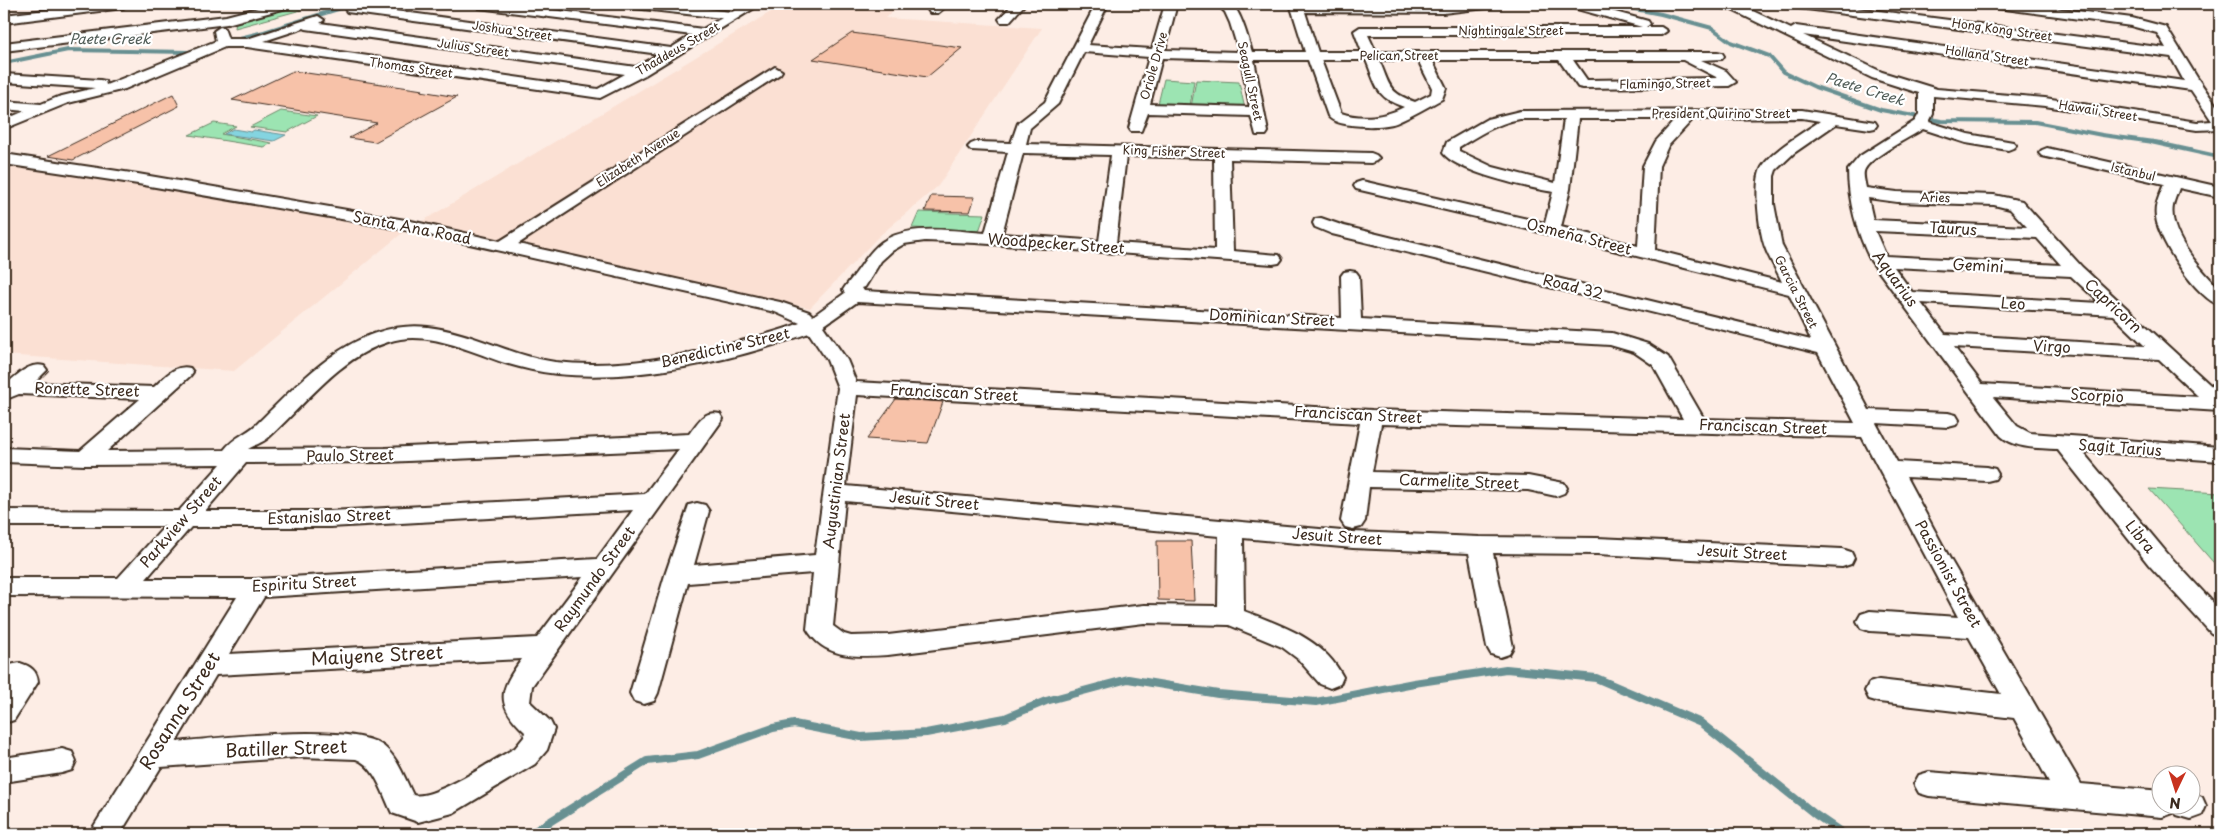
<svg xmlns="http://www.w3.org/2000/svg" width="2224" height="838" viewBox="0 0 2224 838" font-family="'Playpen Sans',sans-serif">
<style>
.built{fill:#fbe0d3}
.green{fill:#9ce4b2;stroke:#6c8768}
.water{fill:#84d4e0;stroke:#679092}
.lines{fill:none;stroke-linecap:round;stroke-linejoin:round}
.stream-far2{stroke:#679092;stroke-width:4}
.stream-far1{stroke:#679092;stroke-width:4.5}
.stream{stroke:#679092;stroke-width:8}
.building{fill:#f7c2a9;stroke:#3b2a1e}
.minor-casing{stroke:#3b2a1e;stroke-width:4}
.minor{fill:#fff;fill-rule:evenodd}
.labels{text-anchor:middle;stroke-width:4.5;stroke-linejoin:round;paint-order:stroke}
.far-street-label{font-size:12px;fill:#3b2a1e;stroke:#fff}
.far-water-label{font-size:14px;font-style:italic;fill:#515d58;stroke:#fff}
.street-label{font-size:15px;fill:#3b2a1e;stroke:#fff}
.near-street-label{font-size:18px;fill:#3b2a1e;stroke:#fff}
</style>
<rect width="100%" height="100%" fill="#fdede5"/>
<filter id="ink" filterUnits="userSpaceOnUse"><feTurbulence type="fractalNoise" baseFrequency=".02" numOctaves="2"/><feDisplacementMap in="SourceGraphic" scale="10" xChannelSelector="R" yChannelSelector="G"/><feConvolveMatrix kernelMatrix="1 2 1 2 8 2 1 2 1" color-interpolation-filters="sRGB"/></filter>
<g filter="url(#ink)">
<g class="built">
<polygon points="784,4 903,4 885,18 1042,28 938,186 878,237 810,308 416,225"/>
<polygon points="4,164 58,171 406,230 234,371 4,355"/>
</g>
<g class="green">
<polygon points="291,5 301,10 235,28 236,20"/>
<polygon points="1164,79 1194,81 1190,106 1158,104"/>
<polygon points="1196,80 1239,82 1245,109 1191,107"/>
<polygon points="281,111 317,116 287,132 250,127"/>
<polygon points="214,123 236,126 221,134 272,143 264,147 189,135"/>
<polygon points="919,212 985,214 979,231 912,228"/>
<polygon points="2149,489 2220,493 2220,570"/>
</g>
<polygon class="water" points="233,129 251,132 254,130 286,135 274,141 224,134"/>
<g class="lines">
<g class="stream-far2">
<polyline points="1609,4 1661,14 1712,28 1731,42 1769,56 1783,72 1815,87 1881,110 1941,121 2035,122 2102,135 2161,143"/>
<polyline points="227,41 264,32 341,8 347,4"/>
<polyline points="4,63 68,50 189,52 195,50"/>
</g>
<polyline class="stream-far1" points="2152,142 2220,157"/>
<polyline class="stream" points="530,834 647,761 698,755 773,728 794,724 861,737 926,733 1005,718 1046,701 1128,679 1218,694 1316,702 1414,683 1506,669 1596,678 1701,723 1816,815 1844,834"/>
</g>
<g class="building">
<polygon points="852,33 962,48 927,77 813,59"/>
<polygon points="293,71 423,90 421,91 457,97 375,142 349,138 377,123 232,100"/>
<polygon points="173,94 179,106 73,160 48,156"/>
<polygon points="931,196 975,197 970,212 925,211"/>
<polygon points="896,399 943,402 928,443 867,439"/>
<polygon points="1157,541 1191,541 1194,601 1158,600"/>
</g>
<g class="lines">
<g class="minor-casing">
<g id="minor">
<polygon points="96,4 129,4 123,8 4,23 4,15"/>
<polygon points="273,4 292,4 290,7 227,24 4,51 4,43 226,16"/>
<path d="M473 4H505L703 29 722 18 634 8 628 4H663L732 12 747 4H761L645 75 600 98 247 47H225L125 89 68 103 4 129V120L25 111 4 109V101L41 104 58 97 95 88 4 82V74L100 80 105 81 106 85 216 41 214 31 220 27 224 28 228 39H247L318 16 324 20 320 23 636 67 659 54 347 12 345 9 351 5 671 48 692 35 479 8ZM304 28 306 29 625 74 598 89 264 41Z"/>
<polygon points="935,4 949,4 938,13 930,13 928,10"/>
<polygon points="1013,4 1025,4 1009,22 1001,22 999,19"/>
<path d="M1096 4H1108L1088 45 1152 49 1165 4H1177L1165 50 1239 52 1230 23 1225 12 1217 4C1221 4 1226 3 1230 4 1240 7 1249 42 1252 52H1305L1290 4H1492L1486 8 1443 13 1305 12 1318 52H1362L1354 31 1360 27H1642L1570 7 1568 4H1586L1648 21 1650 24 1646 27H1661L1667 31 1661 35H1368L1376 52H1717L1722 53 1724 56 1722 59 1701 60 1726 71 1736 82 1729 86 1583 88 1578 87 1559 60H1432L1446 88 1442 99C1427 107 1412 116 1396 123 1383 128 1336 128 1328 116L1308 60H1254L1268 132 1266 135H1256L1251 116 1148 113 1141 131H1131L1129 128 1149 57 1084 52 1058 104 1030 128 1026 144 1371 153 1376 155 1379 158 1376 161 1371 163 1230 159 1233 251 1279 255 1282 259 1279 263 1273 264 976 243 925 241 904 244 892 251 881 261 865 287 862 288 864 291 1342 318 1341 276 1344 272 1350 271 1356 272 1359 276 1361 319 1612 333 1648 344 1668 357 1704 419 1855 423 1818 353 1332 234 1315 227 1313 223 1315 219 1321 218 1344 226 1811 340 1789 294 1552 235 1356 189 1354 186 1356 183 1362 181 1545 223 1553 192C1529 188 1457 172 1443 153L1447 142 1487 119 1520 111 1802 110 1875 122 1877 125 1875 128 1870 129 1836 124 1794 153 1776 170 1774 176V204L1782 246 1869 410 1948 413 1956 415 1959 420 1956 425 1948 427 1876 423 1897 462 1987 467 1995 469 1998 474 1995 479 1987 481 1906 477 1950 559 2081 784 2162 791V806H2192V793L2202 797 2206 806 2202 815 2191 819 2177 815 2175 809 2173 813 2162 817 1929 796 1919 793 1914 784 1919 775 1929 772 2049 782 2014 718 1879 702 1869 699 1865 691 1869 683 1879 680 2001 694 1969 637 1870 631 1861 628 1857 621 1861 614 1870 611 1958 617 1862 437 1381 424 1372 472 1528 476 1564 483 1567 488 1564 493 1556 496 1528 490 1369 487 1365 521 1361 527 1353 529 1345 527 1341 521 1360 423 857 395 846 486 1353 532 1479 537 1597 538 1842 549 1851 552 1854 558 1851 564 1842 567 1597 554 1493 553 1513 647 1509 654 1500 657 1491 654 1487 647 1469 553 1353 548 1243 538 1244 611C1282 626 1323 638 1343 677L1340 684 1330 688 1320 684 1298 659 1282 647 1229 625 1144 623 888 655C858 657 824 659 807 629L813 573 688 583 658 693 654 701 644 704 634 701 630 693 665 575 689 505 697 503 705 505 709 511 694 565 815 555 838 388 827 360 809 333C734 361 636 382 557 374 539 372 522 368 505 363 468 351 427 329 388 342 338 358 305 405 268 438 262 443 254 445 248 449L385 448 689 434C698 423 703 410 720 414L723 419 532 686 530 702 550 721 554 729 547 750 535 764 453 813 418 822 392 813C384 797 375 765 356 759L301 757 161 767 120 834H89L237 597 4 596V578H118L165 526H4V510L179 511 221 464 85 465 4 462V448L80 451 140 399 19 394 9 398 4 397V386C16 377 28 362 44 366L47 370 34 383 154 387C165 377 175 364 190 368L193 372 190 376 107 451 224 450C235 436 245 435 257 424 303 379 356 319 428 327 472 332 511 356 555 362 620 369 687 356 749 339 766 334 783 330 800 323L775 312 411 231 138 184 4 164V154L138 174 411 221 500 241 775 67 782 71 780 74 518 244 780 302 809 312 813 316 845 293 843 290C846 285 849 282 852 278 862 266 868 252 882 242 909 223 954 231 985 233L1008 152 971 150 968 147 971 144 976 142 1011 143 1018 123 1045 102ZM1162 58 1241 60 1250 107 1150 104ZM1321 60H1366C1377 86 1375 97 1404 107 1385 117 1362 120 1341 113ZM1379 60H1418L1432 88 1431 94 1415 102C1387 92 1390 85 1379 60ZM1573 60H1683L1718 78 1587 80ZM1802 118 1820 121C1803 133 1774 149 1762 167 1753 181 1759 231 1765 247 1769 259 1777 270 1782 282L1655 250 1659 166 1668 146 1693 119ZM1520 119H1564L1555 183 1493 167 1459 151V147C1479 135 1497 123 1520 119ZM1578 119H1676L1656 141 1643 166 1638 246 1561 227 1570 189ZM1023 153 1111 155 1099 241 1002 234ZM1126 156 1214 158 1215 250 1116 243ZM857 302 1610 345 1634 352 1653 365 1683 419 1372 410 856 382 847 360 823 326ZM679 449 645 494 330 511H205L246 463 385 462ZM845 501 1219 536 1218 606 1144 605 888 635 851 636 844 634 833 626ZM633 510 597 559 256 579H146L191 527H330ZM583 577 537 638 229 654 264 597ZM522 659C499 690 495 704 525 732L524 737 515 748C495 759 433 801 413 795 405 779 396 753 380 744 344 723 220 738 176 742L216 675Z"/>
<path d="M1713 4H1738L1791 29 1796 26 2184 81 2171 57 1799 8 1793 4H1825L2166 48 2157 33 2131 26 1998 8 1992 4H2023L2132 18 2166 27 2198 79 2220 111V129L2197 130 2045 106 1933 96V114L1929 122 1968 134 2013 142 2016 145 2013 148 2008 150 1966 143 1923 129C1910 137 1871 157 1865 169 1862 174 1865 182 1866 188L1897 192 1994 195 2022 201 2082 267 2220 394V411L1993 397 2017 426 2030 433 2220 447V461L2082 451 2167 553 2220 610V636L2211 633 2149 565 2057 449C2040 448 2015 449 2001 436L1871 261C1857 234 1848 200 1848 170L1860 156 1915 121 1919 114V93L1872 78 1730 9 1715 7ZM1803 35 2191 90 2212 121 2197 122 2045 98 1937 89 1882 72ZM1868 198 1897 202 1994 205 2010 209 2027 227 1873 220ZM1875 231 2037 238 2061 265 1886 256ZM1894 267 2071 276 2100 303 1912 292ZM1921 303 2113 315 2145 346 1945 334ZM1954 347 2159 359 2199 397 1982 384Z"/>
<path d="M2047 148 2220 187V197L2179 188C2177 194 2174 200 2173 206 2168 234 2202 271 2220 289V305C2198 300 2158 240 2156 217 2154 205 2160 195 2164 184L2042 156 2039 153 2042 150Z"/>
<path d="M20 663C30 666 37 670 38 682L14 720 4 723V690L7 686H4V666Z"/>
<polygon points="62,749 72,752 76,761 72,770 62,773 4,782 4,758"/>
</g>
</g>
<use href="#minor" class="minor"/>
</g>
</g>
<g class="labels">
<g class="far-street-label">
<text transform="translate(2002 30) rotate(8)" y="4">Hong Kong Street</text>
<text transform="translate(512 31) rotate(8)" y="4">Joshua Street</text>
<text x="1511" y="35">Nightingale Street</text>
<text transform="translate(473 48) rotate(8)" y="4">Julius Street</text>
<text transform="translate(678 49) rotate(-30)" y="4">Thaddeus Street</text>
<text x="1399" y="60">Pelican Street</text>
<text transform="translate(1987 56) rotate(8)" y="4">Holland Street</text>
<text transform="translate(1154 66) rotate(-74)" y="4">Oriole Drive</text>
<text transform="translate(411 68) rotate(8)" y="4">Thomas Street</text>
<text transform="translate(1250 81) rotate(78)" y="4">Seagull Street</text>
<text transform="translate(1665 84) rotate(-1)" y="4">Flamingo Street</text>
<text transform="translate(2098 111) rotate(9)" y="4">Hawaii Street</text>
<text x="1721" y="118">President Quirino Street</text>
<text transform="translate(1174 152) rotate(2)" y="4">King Fisher Street</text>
<text transform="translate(638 158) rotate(-33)" y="4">Elizabeth Avenue</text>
<text transform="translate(2133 172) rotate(13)" y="4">Istanbul</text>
<text transform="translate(1935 198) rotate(2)" y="4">Aries</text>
<text transform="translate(1796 292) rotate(63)" y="4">Garcia Street</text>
</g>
<g class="far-water-label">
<text x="110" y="44">Paete Creek</text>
<text transform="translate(1865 89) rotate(17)" y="5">Paete Creek</text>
</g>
<g class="street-label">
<text transform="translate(412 228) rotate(11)" y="5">Santa Ana Road</text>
<text transform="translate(1953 229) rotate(3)" y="5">Taurus</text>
<text transform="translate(1579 237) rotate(14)" y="5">Osmeña Street</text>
<text transform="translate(1056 244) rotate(4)" y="5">Woodpecker Street</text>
<text transform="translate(1978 266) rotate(3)" y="5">Gemini</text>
<text transform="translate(1895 279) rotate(54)" y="5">Aquarius</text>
<text transform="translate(1573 287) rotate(14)" y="5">Road 32</text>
<text transform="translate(2013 304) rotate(4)" y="5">Leo</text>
<text transform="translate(2113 306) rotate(43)" y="5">Capricorn</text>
<text transform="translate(1272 318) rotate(3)" y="5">Dominican Street</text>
<text transform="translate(2052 347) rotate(3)" y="5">Virgo</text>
<text transform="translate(725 348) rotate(-13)" y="5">Benedictine Street</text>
<text transform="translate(87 390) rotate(2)" y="5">Ronette Street</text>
<text transform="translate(954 393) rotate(3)" y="5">Franciscan Street</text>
<text transform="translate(2097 396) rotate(3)" y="5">Scorpio</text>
<text transform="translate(1358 415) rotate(3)" y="5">Franciscan Street</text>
<text transform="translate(1763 427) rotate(2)" y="5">Franciscan Street</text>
<text transform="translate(2120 448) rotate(4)" y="5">Sagit Tarius</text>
<text transform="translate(350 456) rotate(-1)" y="5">Paulo Street</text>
<text transform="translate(837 481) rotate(-83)" y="5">Augustinian Street</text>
<text transform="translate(1459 482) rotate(2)" y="5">Carmelite Street</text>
<text transform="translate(934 501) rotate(5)" y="5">Jesuit Street</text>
<text transform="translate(329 517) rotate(-2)" y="5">Estanislao Street</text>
<text transform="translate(181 522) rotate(-49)" y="5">Parkview Street</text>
<text transform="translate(1337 537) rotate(4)" y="5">Jesuit Street</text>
<text transform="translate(2140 537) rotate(51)" y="5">Libra</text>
<text transform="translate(1742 553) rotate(3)" y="5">Jesuit Street</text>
<text transform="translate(1948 574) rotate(61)" y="5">Passionist Street</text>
<text transform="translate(595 579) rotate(-54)" y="5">Raymundo Street</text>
<text transform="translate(304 584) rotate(-3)" y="5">Espiritu Street</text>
</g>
<g class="near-street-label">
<text transform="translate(377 656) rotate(-3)" y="6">Maiyene Street</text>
<text transform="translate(180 711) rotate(-58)" y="6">Rosanna Street</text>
<text transform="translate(286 749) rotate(-2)" y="6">Batiller Street</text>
</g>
</g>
<rect width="2224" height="838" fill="none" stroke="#fff" stroke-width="20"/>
<rect x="10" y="10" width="2204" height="818" fill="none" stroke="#3b2a1e" stroke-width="2" filter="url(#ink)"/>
<g transform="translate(2176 790) rotate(184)"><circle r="24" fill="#ffffff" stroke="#b1aaa5"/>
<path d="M0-4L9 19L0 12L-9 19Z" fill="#c8321e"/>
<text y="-8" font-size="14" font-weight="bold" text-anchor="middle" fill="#3b2a1e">N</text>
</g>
</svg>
